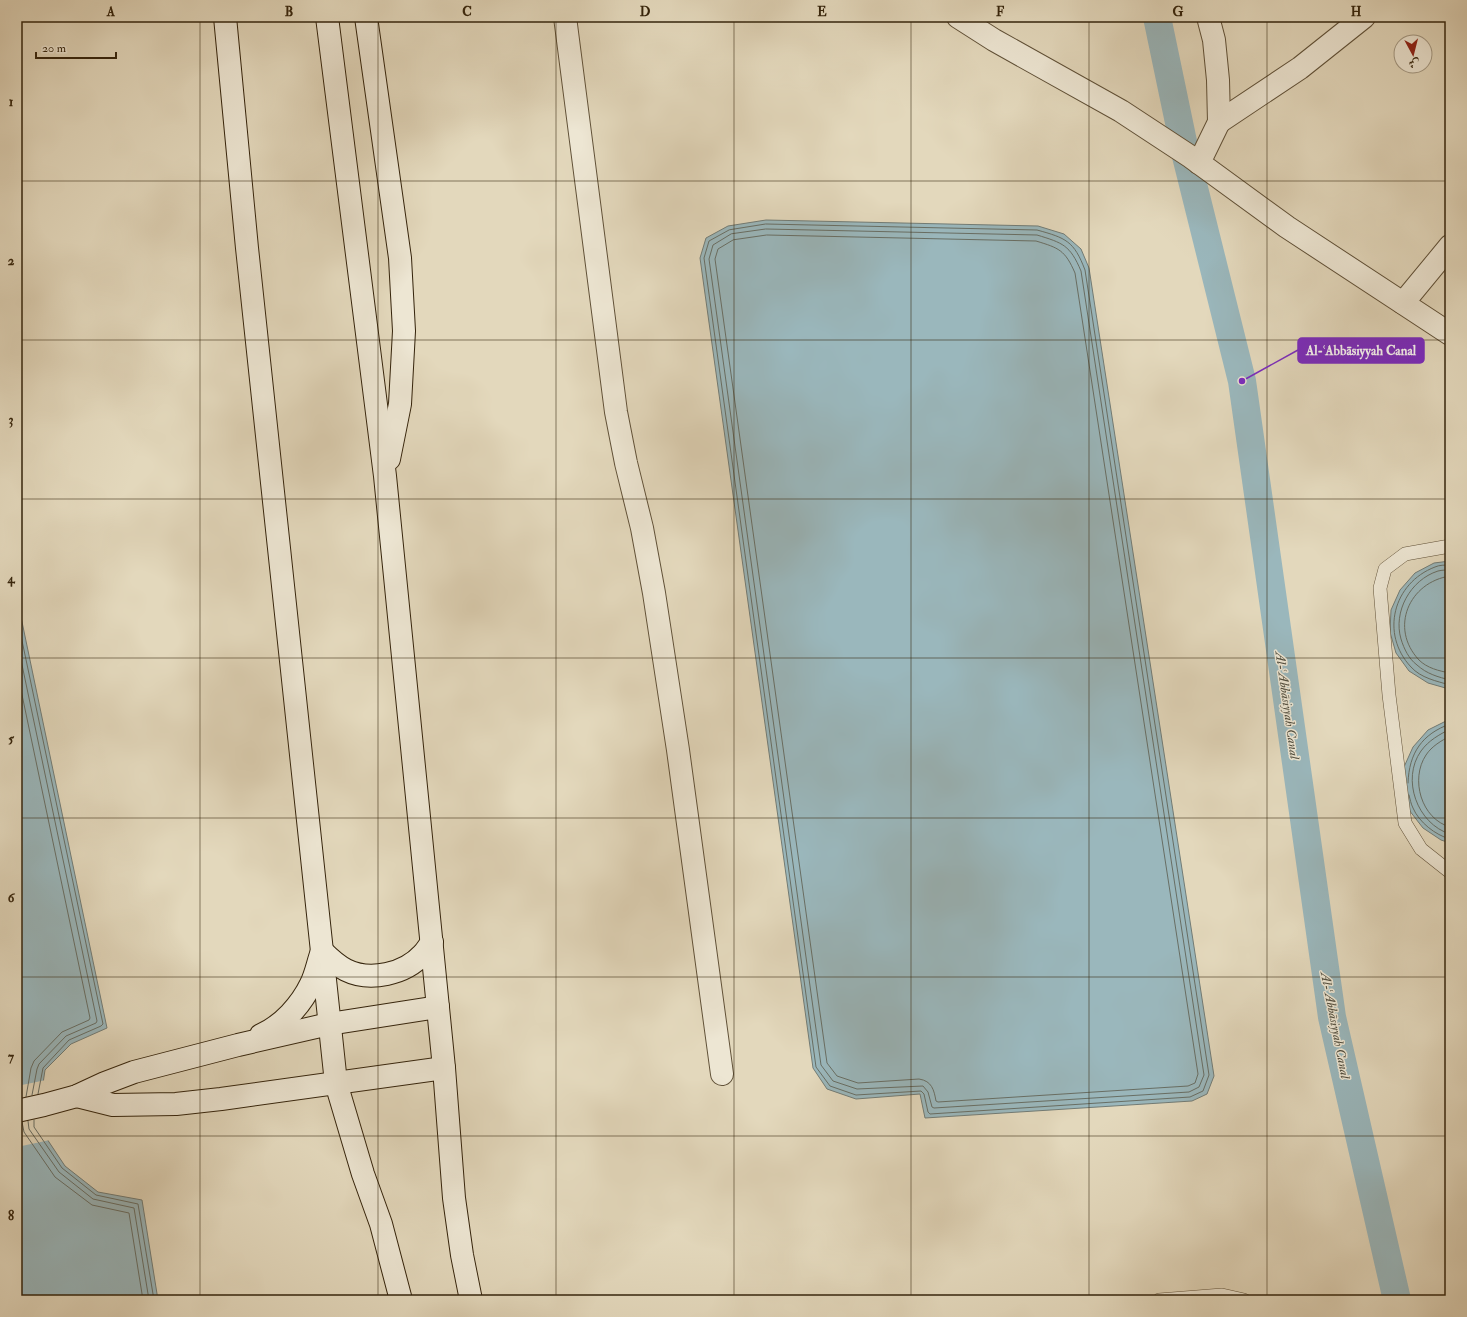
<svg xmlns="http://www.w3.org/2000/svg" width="1467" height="1317" viewBox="0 0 1467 1317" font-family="'IM FELL Double Pica',Amiri,serif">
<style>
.water{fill:#9ab7bc;stroke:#727c76}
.pier{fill:#e3d8bc}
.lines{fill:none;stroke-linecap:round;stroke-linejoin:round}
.shore{stroke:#686e64;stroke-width:1}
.canal{stroke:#9ab7bc;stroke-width:28}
.lane-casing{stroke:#605138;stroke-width:14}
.street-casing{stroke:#605138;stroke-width:24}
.secondary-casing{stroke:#35240c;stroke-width:24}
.lane{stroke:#ede6d3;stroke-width:13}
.street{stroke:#ede6d3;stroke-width:22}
.secondary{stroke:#ede6d3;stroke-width:22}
.grid{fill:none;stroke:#35240c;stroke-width:1;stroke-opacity:0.55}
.labels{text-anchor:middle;stroke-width:3;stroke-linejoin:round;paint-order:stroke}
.water-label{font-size:13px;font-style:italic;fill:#535041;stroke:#ede6d3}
.leader{fill:none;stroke:#7b2cbf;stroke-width:1.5}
.callout-dot{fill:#7b2cbf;stroke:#ede6d3;stroke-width:1.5}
.callout{fill:#7b2cbf;stroke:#7b2cbf;stroke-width:1.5}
.callout-label{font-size:13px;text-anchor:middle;font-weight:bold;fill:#fff}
.neatline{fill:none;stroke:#35240c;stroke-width:1.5}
.grid-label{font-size:13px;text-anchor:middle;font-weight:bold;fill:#35240c}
</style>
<rect width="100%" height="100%" fill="#e3d8bc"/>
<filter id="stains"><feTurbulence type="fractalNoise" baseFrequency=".005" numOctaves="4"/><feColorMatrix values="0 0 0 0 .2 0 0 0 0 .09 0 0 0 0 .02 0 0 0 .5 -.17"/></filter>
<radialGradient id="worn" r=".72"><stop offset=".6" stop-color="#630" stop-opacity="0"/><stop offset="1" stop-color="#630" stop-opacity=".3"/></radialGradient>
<g class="water">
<polygon points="766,220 1038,226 1064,234 1081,249 1089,268 1214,1076 1207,1094 1192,1101 925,1118 920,1094 856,1099 827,1089 813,1068 700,258 706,238 728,226"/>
<polygon points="1450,561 1450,689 1449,689 1428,683 1409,671 1396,653 1390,632 1391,610 1400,590 1415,573 1434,563"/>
<polygon points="17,598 107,1028 71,1044 45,1070 37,1124 65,1166 98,1192 142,1200 158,1300 17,1300"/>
<polygon points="1448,720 1450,720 1450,843 1441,840 1423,828 1409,810 1404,767 1413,747 1428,730"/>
</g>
<polygon class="pier" points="46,1080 39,1124 50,1140 17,1147 17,1086"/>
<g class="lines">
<g class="shore">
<path d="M766 224 1037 230C1066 238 1074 241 1085 270L1209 1075 1203 1091 1190 1097 930 1114 928 1112 924 1094 921 1091 856 1095 830 1086 816 1067 704 258 709 241 729 230Z"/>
<path d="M766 229 1037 235C1063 243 1070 245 1081 271L1204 1075 1199 1087 1189 1092 934 1108 932 1107 928 1092 923 1086 857 1089 833 1081 821 1065 709 259 713 245 731 234Z"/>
<path d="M767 235 1036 241C1059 248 1065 250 1075 273L1198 1074 1195 1083 1188 1086 938 1102 936 1101C934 1090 932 1081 919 1079L858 1083 837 1076 827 1063 715 259 718 249 733 240Z"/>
<path d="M1450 565C1445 565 1439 565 1435 567 1393 583 1380 634 1411 667 1421 678 1436 681 1450 685"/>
<path d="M1450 570C1446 570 1442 570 1438 571 1410 580 1393 612 1401 639 1404 649 1409 659 1417 665 1427 674 1438 677 1450 680"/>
<path d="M1450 576C1409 582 1389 628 1419 660 1427 668 1439 671 1450 673"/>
<polyline points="17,617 103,1024 101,1026 69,1040 43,1068 38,1094"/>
<polyline points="17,641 97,1021 96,1023 66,1036 39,1064 37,1069 32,1095"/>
<polyline points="17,671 90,1018 89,1020 62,1032 34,1061 31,1068 26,1097"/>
<path d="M1450 729C1439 735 1429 740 1421 751 1401 779 1417 824 1450 834"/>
<path d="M1450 736C1441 741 1432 746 1426 755 1410 779 1421 819 1450 827"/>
<path d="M1408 783C1409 753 1422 734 1450 724"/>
<path d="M1409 795C1410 799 1411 804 1413 808 1419 822 1435 835 1450 839"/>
<polyline points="34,1120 34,1127 62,1168 96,1195 138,1204 154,1300"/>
<polyline points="28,1121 29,1129 59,1172 93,1199 134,1208 149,1300"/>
<polyline points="22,1122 24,1132 55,1177 92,1205 129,1213 143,1300"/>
</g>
<polyline class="canal" points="1157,17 1186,156 1242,381 1332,1017 1397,1300"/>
<g class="lane-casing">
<g id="lane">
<polyline points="1450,546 1405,554 1385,569 1380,588 1389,695 1405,823 1421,849 1450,872"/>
<polyline points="1159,1300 1222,1295 1244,1300"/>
</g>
</g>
<g class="street-casing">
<g id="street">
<polyline points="565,17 616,412 626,463 642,528 654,593 678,750 722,1074"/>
<polyline points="958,17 994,40 1121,111 1191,157 1287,227 1450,334"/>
<polyline points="1219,122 1300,68 1364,17"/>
<polyline points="1199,163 1219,122 1218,80 1214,40 1208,17"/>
<polyline points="1403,303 1450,246"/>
</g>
</g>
<g class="secondary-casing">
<g id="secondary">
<polyline points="225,17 247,248 336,1083 363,1174 381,1224 401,1300"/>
<polyline points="327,17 385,476 444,1068 454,1198 462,1255 471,1300"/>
<polyline points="366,17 400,258 404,331 400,404 389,459"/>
<path d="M261 1035C282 1026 301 1005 311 984 316 974 318 962 322 951 329 958 336 965 346 970 370 982 405 974 423 954 426 951 429 946 432 942"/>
<polyline points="77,1096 113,1105 176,1104 221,1099 444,1068"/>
<polyline points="17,1111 44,1105 77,1096 105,1083 134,1072 238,1045 329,1024 438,1007"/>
</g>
</g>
<use href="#lane" class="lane"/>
<use href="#street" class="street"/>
<use href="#secondary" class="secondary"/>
</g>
<path class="grid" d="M200 17V1300M378 17V1300M556 17V1300M734 17V1300M911 17V1300M1089 17V1300M1267 17V1300M17 181H1450M17 340H1450M17 499H1450M17 658H1450M17 818H1450M17 977H1450M17 1136H1450"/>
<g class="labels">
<g class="water-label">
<text transform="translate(1288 705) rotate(82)" y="5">Al-ʿAbbāsiyyah Canal</text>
<text transform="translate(1336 1025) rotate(79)" y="5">Al-ʿAbbāsiyyah Canal</text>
</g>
</g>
<path class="leader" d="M1242 381L1298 350"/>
<circle class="callout-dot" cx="1242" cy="381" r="4"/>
<rect class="callout" x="1298" y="338" width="126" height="25" rx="4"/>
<g class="callout-label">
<text x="1361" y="355">Al-ʿAbbāsiyyah Canal</text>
</g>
<rect width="1467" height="1317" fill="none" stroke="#e3d8bc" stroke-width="44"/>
<g transform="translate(1413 54) rotate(173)"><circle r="19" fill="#ede6d3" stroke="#a39883"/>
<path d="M0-3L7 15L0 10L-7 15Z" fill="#8f2418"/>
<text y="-6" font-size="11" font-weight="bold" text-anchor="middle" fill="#35240c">ش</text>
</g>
<path d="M36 52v6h80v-6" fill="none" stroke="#35240c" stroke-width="2"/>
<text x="42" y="52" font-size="12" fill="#35240c" stroke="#ede6d3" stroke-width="3" paint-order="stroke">20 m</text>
<rect x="22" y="22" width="1423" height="1273" class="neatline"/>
<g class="grid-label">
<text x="111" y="16">A</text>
<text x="289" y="16">B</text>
<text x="467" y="16">C</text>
<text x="645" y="16">D</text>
<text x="822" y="16">E</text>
<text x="1000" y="16">F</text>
<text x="1178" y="16">G</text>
<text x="1356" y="16">H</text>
<text x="11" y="106">1</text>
<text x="11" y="265">2</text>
<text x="11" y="424">3</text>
<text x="11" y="583">4</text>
<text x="11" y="743">5</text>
<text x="11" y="902">6</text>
<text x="11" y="1061">7</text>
<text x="11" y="1220">8</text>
</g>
<rect width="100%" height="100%" filter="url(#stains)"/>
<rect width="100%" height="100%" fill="url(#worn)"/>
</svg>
